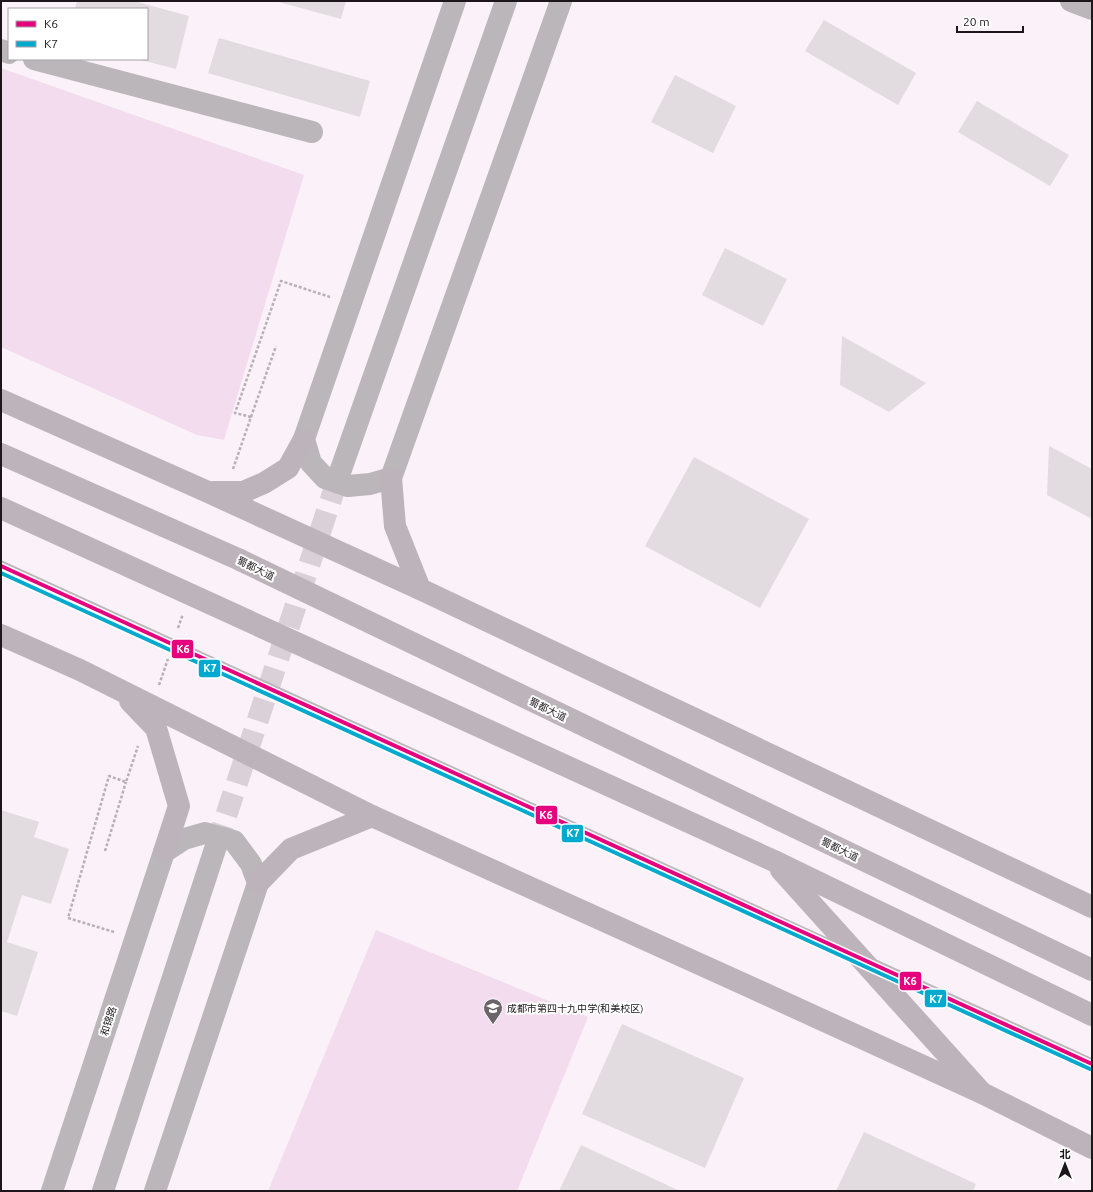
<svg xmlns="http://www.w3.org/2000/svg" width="1093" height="1192" viewBox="0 0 1093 1192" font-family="Ubuntu,'Noto Sans SC',sans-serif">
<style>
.park{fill:#f2dced}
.building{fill:#e2dbe0}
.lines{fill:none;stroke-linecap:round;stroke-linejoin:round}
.tertiary-tunnel{stroke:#dad1d8;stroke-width:22;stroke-dasharray:22 11;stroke-linecap:butt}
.path{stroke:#b6b1b5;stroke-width:2.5;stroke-dasharray:3 2;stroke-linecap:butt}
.service{stroke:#bbb6ba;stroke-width:11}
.minor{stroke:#bbb6ba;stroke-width:22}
.tertiary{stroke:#bbb6ba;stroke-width:22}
.secondary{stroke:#bcb4ba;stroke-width:22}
.trunk{stroke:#bdb4bb;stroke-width:22}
.bus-1-casing{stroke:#fff;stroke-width:7}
.bus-2-casing{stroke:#fff;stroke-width:7}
.bus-1{stroke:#e5007d;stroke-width:4}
.bus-2{stroke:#00a9ce;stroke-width:4}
.labels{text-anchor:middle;stroke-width:4;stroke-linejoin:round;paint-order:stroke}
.street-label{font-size:10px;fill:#1d171b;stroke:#fff}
.poi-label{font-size:10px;fill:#1d171b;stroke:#fff;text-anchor:start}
.line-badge{stroke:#fff;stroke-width:1.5}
.badge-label{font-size:11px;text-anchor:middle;font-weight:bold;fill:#fff}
</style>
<rect width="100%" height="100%" fill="#fbf2f9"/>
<g class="park">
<polygon points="1,68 304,175 224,440 197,435 1,347"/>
<polygon points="376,930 588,1017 517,1191 268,1191"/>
</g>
<g class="building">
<polygon points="77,1 134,1 189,16 176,69 141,60 147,59 147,9 75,9"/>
<polygon points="275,1 346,1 341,19"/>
<polygon points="824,20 916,73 898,105 805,51"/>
<polygon points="219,38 370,81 360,117 208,73"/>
<polygon points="675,75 736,106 713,153 651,122"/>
<polygon points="977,101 1069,155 1050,186 958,132"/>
<polygon points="725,248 787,279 763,326 702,295"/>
<polygon points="842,336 926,383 889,412 840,385"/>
<polygon points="1049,446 1092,469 1092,519 1047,495"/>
<polygon points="694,457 809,519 760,608 645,546"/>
<polygon points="1,810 39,822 34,837 69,849 51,904 22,895 7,942 38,952 17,1016 1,1011"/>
<polygon points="622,1024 744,1078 705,1168 582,1114"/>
<polygon points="864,1132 976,1184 973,1191 836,1191"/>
<polygon points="581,1145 680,1191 559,1191"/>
</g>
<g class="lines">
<polyline class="tertiary-tunnel" points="216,846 339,475"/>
<g class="path">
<polyline points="251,417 276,346"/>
<polyline points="233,469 251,417 235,413 281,281 330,297"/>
<polyline points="178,628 183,614"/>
<polyline points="159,685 168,659"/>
<polyline points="105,851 126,782"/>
<polyline points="114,932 68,918 109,776 126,782 138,746"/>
</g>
<g class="service">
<polyline points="1,566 848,953"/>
<polyline points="873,964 1092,1064"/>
</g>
<g class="minor">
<polyline points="1071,1 1092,9"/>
<polyline points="1,50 9,53"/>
<polyline points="34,59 312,132"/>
</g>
<g class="tertiary">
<polyline points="455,1 304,439 311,463 325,478 348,486 370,484 391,478 561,1"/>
<polyline points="339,475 506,1"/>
<polyline points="52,1191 164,852 184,839 205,833 234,841 251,864 258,883 155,1191"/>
<polyline points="103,1191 216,846"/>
</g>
<g class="secondary">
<polyline points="1,400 208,492 420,589 1092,907"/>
<polyline points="391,478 395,526 420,589"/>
<polyline points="214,492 243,492 264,483 288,468 304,439"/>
<polyline points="1,635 80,670 372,816 748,986 982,1093 1092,1148"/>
<polyline points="130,701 156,728 179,806 164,852"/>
<polyline points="258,883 291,849 372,816"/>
</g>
<g class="trunk">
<polyline points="1,454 238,559 1092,970"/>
<polyline points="1,508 774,861 1092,1015"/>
<polyline points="781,870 982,1093"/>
</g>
<g class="bus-1-casing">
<polyline id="bus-1" points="1,566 1092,1064"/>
</g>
<g class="bus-2-casing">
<polyline id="bus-2" points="1,573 1090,1069"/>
</g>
<use href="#bus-1" class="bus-1"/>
<use href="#bus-2" class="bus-2"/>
</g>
<defs>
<g id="school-pin" transform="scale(1)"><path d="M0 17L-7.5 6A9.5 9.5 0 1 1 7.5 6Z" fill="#6b6469" stroke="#fff"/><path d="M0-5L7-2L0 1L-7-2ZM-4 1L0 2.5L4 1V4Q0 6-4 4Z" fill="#fff"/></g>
</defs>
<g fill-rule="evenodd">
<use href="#school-pin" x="493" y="1008"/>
</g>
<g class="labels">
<g class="street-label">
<text transform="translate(256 568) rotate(26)" y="4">蜀都大道</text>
<text transform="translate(548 709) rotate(26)" y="4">蜀都大道</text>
<text transform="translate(840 849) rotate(26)" y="4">蜀都大道</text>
<text transform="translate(108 1021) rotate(-72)" y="4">和锦路</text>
</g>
<g class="poi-label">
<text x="507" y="1012">成都市第四十九中学(和美校区)</text>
</g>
</g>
<g class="line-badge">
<rect x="171" y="639" width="23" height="20" rx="4" fill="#e5007d"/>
<rect x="198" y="659" width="23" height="19" rx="4" fill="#00a9ce"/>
<rect x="535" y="805" width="23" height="20" rx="4" fill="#e5007d"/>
<rect x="561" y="824" width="23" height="19" rx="4" fill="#00a9ce"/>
<rect x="899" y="971" width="23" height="20" rx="4" fill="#e5007d"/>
<rect x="924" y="989" width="23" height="19" rx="4" fill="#00a9ce"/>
</g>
<g class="badge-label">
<text x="183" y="653">K6</text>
<text x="210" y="672">K7</text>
<text x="546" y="819">K6</text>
<text x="573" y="837">K7</text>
<text x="910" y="985">K6</text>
<text x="936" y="1003">K7</text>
</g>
<rect width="1093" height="1192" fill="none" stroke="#1d171b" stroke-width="4"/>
<rect x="8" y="8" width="140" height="52" fill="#ffffff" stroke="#a5a2a4"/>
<rect x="16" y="21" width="20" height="6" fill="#e5007d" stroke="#a5a2a4"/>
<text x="44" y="28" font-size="12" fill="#1d171b">K6</text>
<rect x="16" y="41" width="20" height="6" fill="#00a9ce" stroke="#a5a2a4"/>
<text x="44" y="48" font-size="12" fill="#1d171b">K7</text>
<g transform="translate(1065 1164)" stroke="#ffffff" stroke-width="3" paint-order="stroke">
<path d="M0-3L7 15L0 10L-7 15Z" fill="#1d171b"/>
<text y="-6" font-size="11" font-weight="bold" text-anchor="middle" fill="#1d171b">北</text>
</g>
<path d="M957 26v6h66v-6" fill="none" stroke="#1d171b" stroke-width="2"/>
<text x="963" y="26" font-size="12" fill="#1d171b" stroke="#ffffff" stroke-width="3" paint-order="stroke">20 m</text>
</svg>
